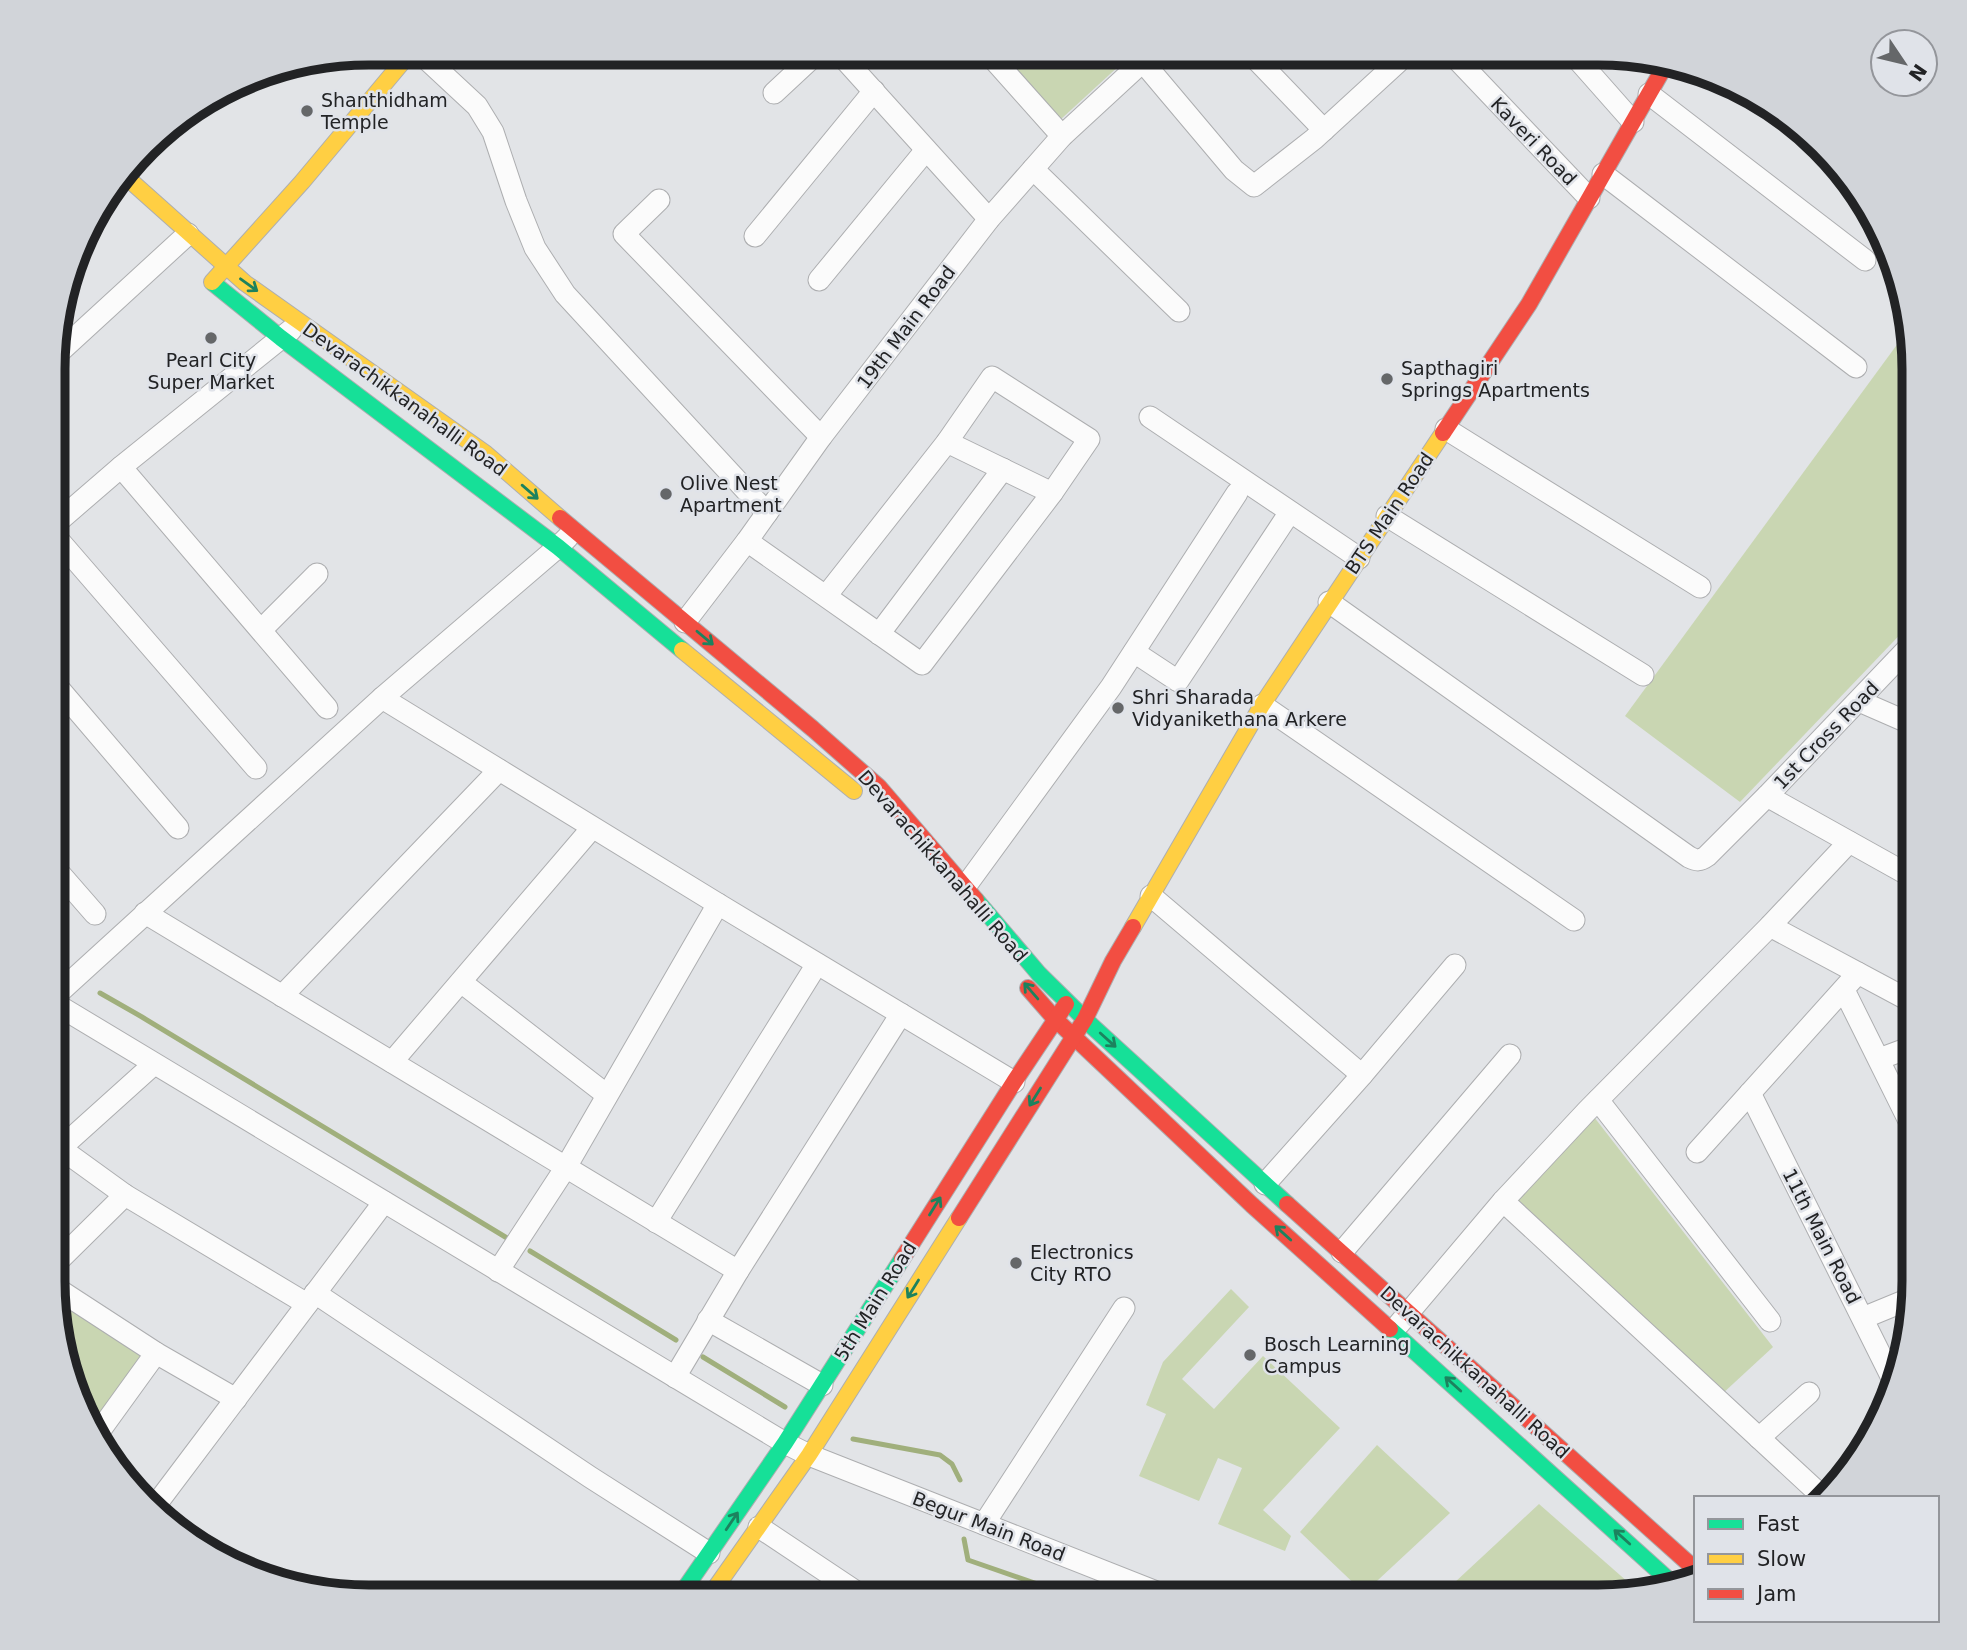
<svg xmlns="http://www.w3.org/2000/svg" width="1967" height="1650" viewBox="0 0 1967 1650" font-family="'DejaVu Sans',sans-serif">
<style>
.green{fill:#c9d6b2}
.lines{fill:none;stroke-linecap:round;stroke-linejoin:round}
.stream{stroke:#a0af7c;stroke-width:5}
.street-casing{stroke:#adaeb0;stroke-width:23}
.fast-casing{stroke:#adaeb0;stroke-width:18}
.slow-casing{stroke:#adaeb0;stroke-width:18}
.jam-casing{stroke:#adaeb0;stroke-width:18}
.street{stroke:#fbfbfb;stroke-width:21}
.fast{stroke:#16e098;stroke-width:16}
.slow{stroke:#ffcf43;stroke-width:16}
.jam{stroke:#f24e42;stroke-width:16}
.oneway{stroke:#1c825e}
.poi-dot{fill:#656769;stroke:#e0e3e9;stroke-width:2.5}
.labels{text-anchor:middle;stroke-width:5;stroke-linejoin:round;paint-order:stroke}
.poi-label{font-size:19px;fill:#222325;stroke:#e0e3e9;text-anchor:start}
.street-label{font-size:19px;fill:#222325;stroke:#e0e3e9}
.rim{fill:none;stroke:#222325;stroke-width:9}
</style>
<rect width="100%" height="100%" fill="#e2e4e7"/>
<g class="green">
<polygon points="999,53 1133,53 1060,120"/>
<polygon points="1907,331 1914,369 1914,620 1740,802 1625,716"/>
<polygon points="1594,1117 1773,1347 1721,1395 1510,1208"/>
<polygon points="1231,1289 1249,1307 1182,1379 1214,1409 1263,1356 1340,1428 1263,1510 1291,1536 1285,1551 1218,1524 1242,1468 1218,1458 1199,1501 1139,1476 1166,1414 1146,1405 1163,1362"/>
<polygon points="53,1298 144,1356 91,1429 85,1421"/>
<polygon points="1377,1445 1450,1513 1364,1593 1300,1532"/>
<polygon points="1539,1504 1637,1590 1598,1597 1439,1597"/>
</g>
<g class="lines">
<g class="stream">
<polyline points="100,993 142,1017 507,1238"/>
<polyline points="530,1251 676,1340"/>
<polyline points="703,1357 785,1407"/>
<polyline points="853,1439 940,1455 952,1464 960,1480"/>
<polyline points="964,1539 968,1560 1075,1597"/>
</g>
<g class="street-casing">
<g id="street">
<polyline points="420,53 477,106 493,132 516,201 535,248 565,294 767,513"/>
<polyline points="839,53 989,219"/>
<polyline points="988,53 1062,136"/>
<polyline points="1250,53 1324,130"/>
<polyline points="1451,53 1589,198"/>
<polyline points="1572,53 1633,122"/>
<polyline points="1143,62 1234,170 1254,186 1314,139 1398,62"/>
<polyline points="774,93 817,53"/>
<polyline points="1649,94 1865,260"/>
<polyline points="1033,169 1179,311"/>
<polyline points="1603,174 1856,367"/>
<polyline points="659,200 624,234 821,437"/>
<polyline points="755,236 874,91"/>
<polyline points="819,280 926,150"/>
<polyline points="55,356 188,234"/>
<polyline points="1150,417 1359,558"/>
<polyline points="1446,429 1700,587"/>
<polyline points="947,442 1052,493"/>
<polyline points="121,467 327,708"/>
<polyline points="1387,516 1643,675"/>
<polyline points="55,524 121,467 291,330"/>
<polyline points="55,536 256,768"/>
<polyline points="747,541 922,664 1052,493 1089,439 992,377 947,442 826,596"/>
<path d="M1329 602 1689 857C1697 861 1700 861 1707 856L1767 796 1914 642"/>
<polyline points="685,622 747,541 821,437 989,219 1062,136 1152,53"/>
<polyline points="261,630 317,574"/>
<polyline points="879,634 1003,469"/>
<polyline points="1134,652 1178,681 1290,512"/>
<polyline points="55,684 178,828"/>
<polyline points="382,698 718,904 1014,1082"/>
<polyline points="1859,701 1914,725"/>
<polyline points="1262,705 1574,920"/>
<polyline points="1767,796 1914,878"/>
<polyline points="54,867 95,914"/>
<polyline points="965,887 1111,687 1237,493"/>
<polyline points="1151,896 1362,1075"/>
<polyline points="145,913 738,1271"/>
<polyline points="1770,926 1914,1003"/>
<polyline points="461,982 607,1095"/>
<polyline points="1844,990 1914,1131"/>
<polyline points="282,996 499,770"/>
<polyline points="54,997 382,698 558,547 568,537"/>
<polyline points="54,1003 785,1443 809,1455 1169,1597"/>
<polyline points="1879,1059 1914,1046"/>
<polyline points="392,1062 592,828"/>
<polyline points="1750,1093 1893,1380"/>
<polyline points="1598,1100 1770,1321"/>
<polyline points="60,1148 125,1195 307,1304"/>
<polyline points="1697,1152 1858,973"/>
<polyline points="54,1154 154,1064"/>
<polyline points="1265,1184 1362,1075 1455,965"/>
<polyline points="1503,1201 1824,1498"/>
<polyline points="656,1222 817,964"/>
<polyline points="1342,1252 1510,1055"/>
<polyline points="53,1266 125,1195"/>
<polyline points="498,1271 566,1167 718,904"/>
<polyline points="53,1286 156,1353 236,1399"/>
<polyline points="315,1293 590,1477 709,1553"/>
<polyline points="1863,1318 1914,1297"/>
<polyline points="708,1320 822,1385"/>
<polyline points="1399,1324 1503,1201 1587,1111 1770,926 1849,842"/>
<polyline points="675,1377 738,1271 901,1014"/>
<polyline points="96,1436 156,1353"/>
<polyline points="1759,1438 1809,1393"/>
<polyline points="152,1510 384,1202"/>
<polyline points="984,1524 1124,1308"/>
<polyline points="759,1527 864,1597"/>
</g>
</g>
<g class="fast-casing">
<g id="fast">
<polyline points="213,283 281,338 558,547 682,650"/>
<polyline points="976,900 1039,974 1093,1027 1287,1204"/>
<polyline points="1390,1329 1672,1583"/>
<polyline points="679,1597 785,1443 902,1259"/>
</g>
</g>
<g class="slow-casing">
<g id="slow">
<polyline points="124,175 245,283 485,453 560,518"/>
<polyline points="212,282 302,182 410,53"/>
<polyline points="682,650 854,791"/>
<polyline points="1133,927 1262,705 1443,433"/>
<polyline points="709,1597 809,1455 959,1218"/>
</g>
</g>
<g class="jam-casing">
<g id="jam">
<polyline points="1443,433 1529,304 1666,64"/>
<polyline points="560,518 813,729 879,787 976,900"/>
<polyline points="1028,988 1055,1019 1252,1205 1390,1329"/>
<polyline points="1287,1204 1696,1570"/>
<polyline points="959,1218 1085,1019 1113,961 1133,927"/>
<polyline points="902,1259 1014,1082 1066,1004"/>
</g>
</g>
<use href="#street" class="street"/>
<use href="#fast" class="fast"/>
<use href="#slow" class="slow"/>
<use href="#jam" class="jam"/>
</g>
<defs><path id="oneway-shaft" d="M-6 0H5M1.5-3L5.5 0L1.5 3" fill="none" stroke-width="1.6" stroke-linecap="round" stroke-linejoin="round" transform="scale(1.75)"/></defs>
<g class="oneway">
<use href="#oneway-shaft" transform="translate(249 285) rotate(36)"/>
<use href="#oneway-shaft" transform="translate(530 492) rotate(41)"/>
<use href="#oneway-shaft" transform="translate(705 638) rotate(40)"/>
<use href="#oneway-shaft" transform="translate(1031 991) rotate(-131)"/>
<use href="#oneway-shaft" transform="translate(1108 1040) rotate(42)"/>
<use href="#oneway-shaft" transform="translate(1035 1097) rotate(122)"/>
<use href="#oneway-shaft" transform="translate(935 1206) rotate(-58)"/>
<use href="#oneway-shaft" transform="translate(1283 1233) rotate(-138)"/>
<use href="#oneway-shaft" transform="translate(913 1289) rotate(122)"/>
<use href="#oneway-shaft" transform="translate(1453 1384) rotate(-138)"/>
<use href="#oneway-shaft" transform="translate(732 1521) rotate(-56)"/>
<use href="#oneway-shaft" transform="translate(1622 1537) rotate(-138)"/>
</g>
<g class="poi-dot">
<circle cx="307" cy="111" r="7"/>
<circle cx="211" cy="338" r="7"/>
<circle cx="1387" cy="379" r="7"/>
<circle cx="666" cy="494" r="7"/>
<circle cx="1118" cy="708" r="7"/>
<circle cx="1016" cy="1263" r="7"/>
<circle cx="1250" cy="1355" r="7"/>
</g>
<g class="labels">
<g class="poi-label">
<text x="321" y="107">Shanthidham<tspan x="321" dy="22">Temple</tspan></text>
<text x="211" y="367" text-anchor="middle">Pearl City<tspan x="211" dy="22">Super Market</tspan></text>
<text x="1401" y="375">Sapthagiri<tspan x="1401" dy="22">Springs Apartments</tspan></text>
<text x="680" y="490">Olive Nest<tspan x="680" dy="22">Apartment</tspan></text>
<text x="1132" y="704">Shri Sharada<tspan x="1132" dy="22">Vidyanikethana Arkere</tspan></text>
<text x="1030" y="1259">Electronics<tspan x="1030" dy="22">City RTO</tspan></text>
<text x="1264" y="1351">Bosch Learning<tspan x="1264" dy="22">Campus</tspan></text>
</g>
<g class="street-label">
<text transform="translate(1534 141) rotate(46)" y="7">Kaveri Road</text>
<text transform="translate(906 327) rotate(-53)" y="7">19th Main Road</text>
<text transform="translate(405 399) rotate(36)" y="7">Devarachikkanahalli Road</text>
<text transform="translate(1389 513) rotate(-56)" y="7">BTS Main Road</text>
<text transform="translate(1826 735) rotate(-46)" y="7">1st Cross Road</text>
<text transform="translate(943 866) rotate(49)" y="7">Devarachikkanahalli Road</text>
<text transform="translate(1822 1236) rotate(63)" y="7">11th Main Road</text>
<text transform="translate(875 1301) rotate(-58)" y="7">5th Main Road</text>
<text transform="translate(1475 1372) rotate(42)" y="7">Devarachikkanahalli Road</text>
<text transform="translate(989 1526) rotate(21)" y="7">Begur Main Road</text>
</g>
</g>
<path d="M0 0H1967V1650H0ZM369 65H1598A304 304 0 0 1 1902 369V1281A304 304 0 0 1 1598 1585H369A304 304 0 0 1 65 1281V369A304 304 0 0 1 369 65Z" fill="#d1d4d9" fill-rule="evenodd"/>
<path class="rim" d="M369 65H1598A304 304 0 0 1 1902 369V1281A304 304 0 0 1 1598 1585H369A304 304 0 0 1 65 1281V369A304 304 0 0 1 369 65Z"/>
<rect x="1694" y="1496" width="245" height="126" fill="#e0e3e9" stroke="#94969b" stroke-width="2"/>
<rect x="1708" y="1519" width="35" height="10" fill="#16e098" stroke="#94969b" stroke-width="2"/>
<text x="1757" y="1531" font-size="21" fill="#222325">Fast</text>
<rect x="1708" y="1554" width="35" height="10" fill="#ffcf43" stroke="#94969b" stroke-width="2"/>
<text x="1757" y="1566" font-size="21" fill="#222325">Slow</text>
<rect x="1708" y="1589" width="35" height="10" fill="#f24e42" stroke="#94969b" stroke-width="2"/>
<text x="1757" y="1601" font-size="21" fill="#222325">Jam</text>
<g transform="translate(1904 63) rotate(125)"><circle r="33" fill="#e0e3e9" stroke="#94969b" stroke-width="2"/>
<path d="M0-5L12 26L0 18L-12 26Z" fill="#656769"/>
<text y="-10" font-size="19" font-weight="bold" text-anchor="middle" fill="#222325">N</text>
</g>
</svg>
